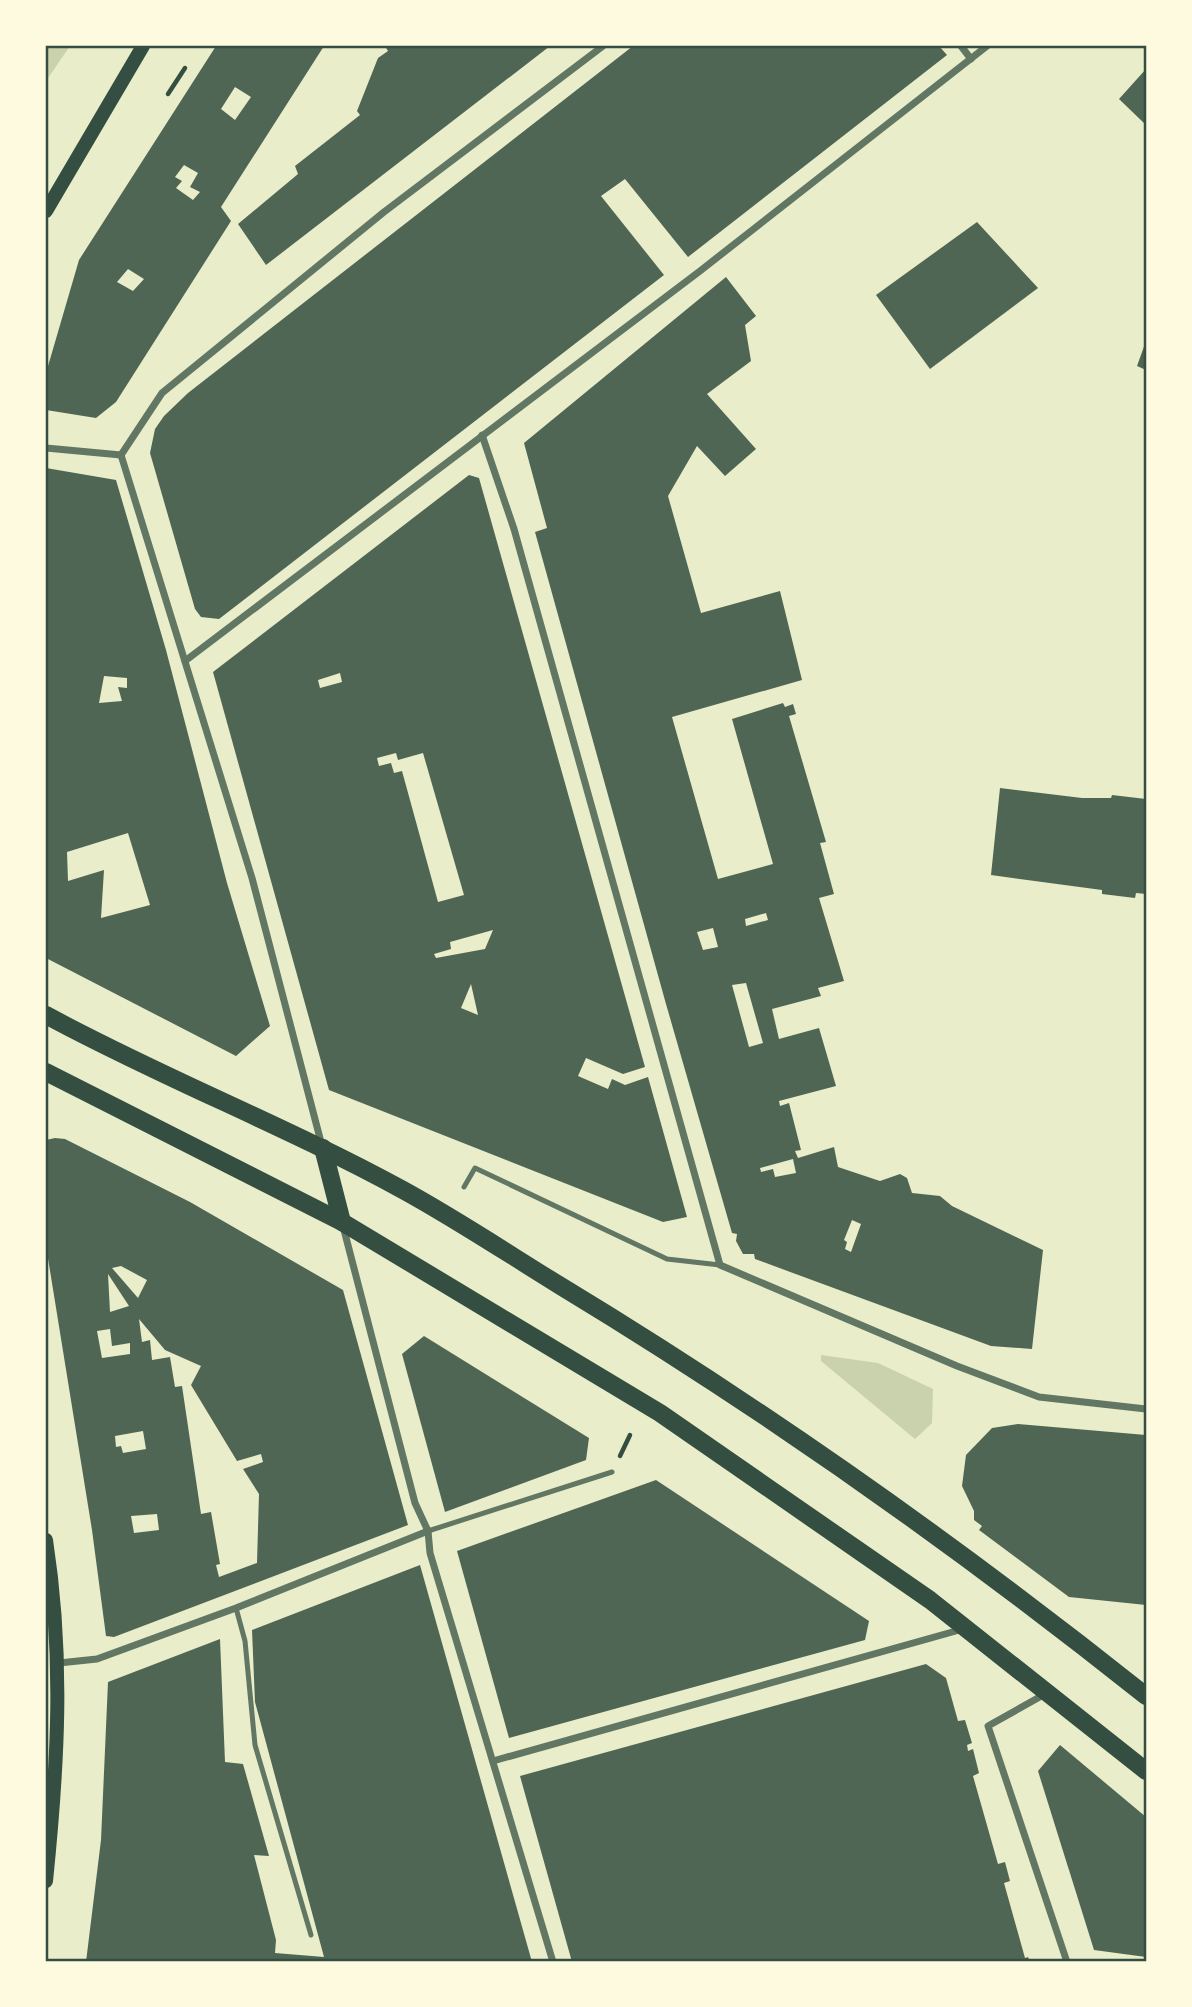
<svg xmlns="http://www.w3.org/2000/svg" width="1192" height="2007" viewBox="0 0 1192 2007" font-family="'Noto Serif',serif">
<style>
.green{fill:#cad2ad}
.building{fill:#4f6655;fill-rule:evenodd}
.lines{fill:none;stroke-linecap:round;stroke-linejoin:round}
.path{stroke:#344e41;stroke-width:4.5}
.service{stroke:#617663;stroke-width:5}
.minor{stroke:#617663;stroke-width:7}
.secondary{stroke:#344e41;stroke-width:14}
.primary{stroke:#344e41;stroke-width:18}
.neatline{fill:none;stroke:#344e41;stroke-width:2.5}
</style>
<rect width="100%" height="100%" fill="#e9edc9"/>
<g class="green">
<polygon points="46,46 70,46 46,81"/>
<polygon points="821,1355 878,1363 933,1389 932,1423 915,1439 821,1361"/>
</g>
<g class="building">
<path d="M216 46H324L221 207 231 221 116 402 96 418 46 410V373L79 260ZM235 87 251 97 235 120 221 109ZM184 165 198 173 190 187 200 192 193 200 176 188 182 181 175 177ZM128 269 144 279 133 291 117 282Z"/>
<polygon points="385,46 550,46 266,265 238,224 298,174 295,166 360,115 357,111 378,58 388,51"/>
<polygon points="633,46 939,46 947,55 688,257 625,179 601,196 664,275 219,619 201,617 195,609 150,453 155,429 164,416 188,393"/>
<polygon points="1146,69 1146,125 1119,99"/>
<polygon points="977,222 1038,288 930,369 876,295"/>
<path d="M726 277 756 316 745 325 751 361 707 394 756 449 725 476 697 446 668 496 701 613 780 591 802 680 672 717 718 879 773 864 732 719 783 703 785 707 793 704 796 714 789 716 826 842 820 843 834 894 819 898 844 981 818 988 821 996 772 1009 779 1039 819 1028 836 1086 779 1101 780 1106 789 1103 801 1150 795 1151 798 1158 834 1147 838 1167 880 1181 900 1174 907 1178 912 1193 940 1196 952 1206 1043 1250 1032 1349 991 1346 755 1259 754 1254H743L736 1241 737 1234 732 1233 666 1004 535 532 547 528 524 443ZM766 913 768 920 746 926 745 919ZM713 928 718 947 703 950 697 932ZM746 983 763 1043 749 1047 732 985ZM793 1159 796 1173 775 1177 773 1169 761 1172 760 1168ZM852 1220 861 1224 851 1252 845 1249 847 1242 844 1240Z"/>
<polygon points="1146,341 1146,370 1137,366"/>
<path d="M46 468 116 480 166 650 227 883 270 1026 236 1056 46 958ZM104 676 127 678V688L118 687 122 701 99 703ZM128 833 150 905 101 918 104 870 68 881 67 852Z"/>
<path d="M469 475 479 478 645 1067 623 1074 586 1058 578 1076 608 1089 612 1079 625 1085 648 1077 687 1217 663 1222 329 1090 213 672ZM340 673 342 682 320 688 318 680ZM396 753 398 760 423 753 464 895 438 902 402 771 394 773 391 763 379 766 377 758ZM493 930 485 949 436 958 434 954 451 949 450 942ZM471 984 478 1015 461 1008Z"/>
<polygon points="1000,788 1082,798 1111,798 1112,795 1146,799 1146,894 1136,893 1135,898 1102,894 1102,890 991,875"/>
<path d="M55 1138 65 1139 190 1202 343 1290 408 1525 114 1637 106 1636 92 1530 46 1246V1140ZM121 1266 147 1280 138 1298 112 1268ZM108 1274 129 1306 110 1312ZM139 1319 165 1350 201 1366 191 1385 237 1461 261 1454 263 1462 243 1469 259 1494 257 1563 219 1577 216 1565 220 1564 211 1512 201 1514 182 1386 175 1387 170 1357 152 1360 150 1340 142 1342ZM110 1329 112 1346 130 1343V1354L102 1358 97 1331ZM143 1431 146 1449 123 1453 121 1446 116 1447 115 1436ZM157 1514 159 1530 134 1533 131 1516Z"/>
<polygon points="424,1336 589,1438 586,1460 445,1512 402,1354"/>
<polygon points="1018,1424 1146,1435 1146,1605 1069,1597 979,1530 982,1526 974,1520 974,1511 962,1486 966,1455 992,1428"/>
<polygon points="656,1480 869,1621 865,1640 509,1738 457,1551"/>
<polygon points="420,1565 532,1962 86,1962 101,1840 108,1682 220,1639 225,1762 243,1764 269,1856 254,1855 276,1940 275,1953 324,1957 255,1702 252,1630"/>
<polygon points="926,1664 946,1678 958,1721 965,1720 972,1743 967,1745 968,1751 973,1749 979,1773 973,1776 998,1864 1005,1862 1010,1881 1004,1883 1025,1958 1028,1957 1030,1962 572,1962 520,1776"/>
<polygon points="1060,1745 1146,1817 1146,1957 1094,1950 1038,1771"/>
</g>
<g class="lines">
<g class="path">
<polyline points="168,94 185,68"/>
<polyline points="620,1456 630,1435"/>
</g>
<g class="service">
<polyline points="464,1187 475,1168 667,1259 720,1265"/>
<polyline points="428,1531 612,1472"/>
<polyline points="236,1608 245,1641 255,1745 311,1935"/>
</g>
<g class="minor">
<polyline points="961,46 971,59"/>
<polyline points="482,435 514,529 720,1265 957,1366 1039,1397 1146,1409"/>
<polyline points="46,448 121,455"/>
<polyline points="121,455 252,878 322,1146"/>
<polyline points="121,455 162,393 384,212 603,46"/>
<polyline points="185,661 700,271 987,46"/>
<polyline points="343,1226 415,1503 428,1531 430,1553 553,1962"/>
<polyline points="59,1663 97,1659 236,1608 428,1531"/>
<polyline points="1045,1694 988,1726 1067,1962"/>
<polyline points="493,1761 963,1629"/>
</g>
<g class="secondary">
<polyline points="46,211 143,46"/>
<path d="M46 1540C64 1656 58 1764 46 1881"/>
</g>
<g class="primary">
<path d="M46 1015C162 1078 286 1126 403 1190 456 1219 507 1253 559 1285 764 1409 959 1547 1146 1696"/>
<polyline points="46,1072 342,1222 660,1413 930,1600 1146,1771"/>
<polyline points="323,1148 342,1222"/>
</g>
</g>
<rect width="1192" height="2007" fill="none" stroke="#fefae0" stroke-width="94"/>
<rect x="47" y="47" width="1098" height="1913" class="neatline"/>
</svg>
